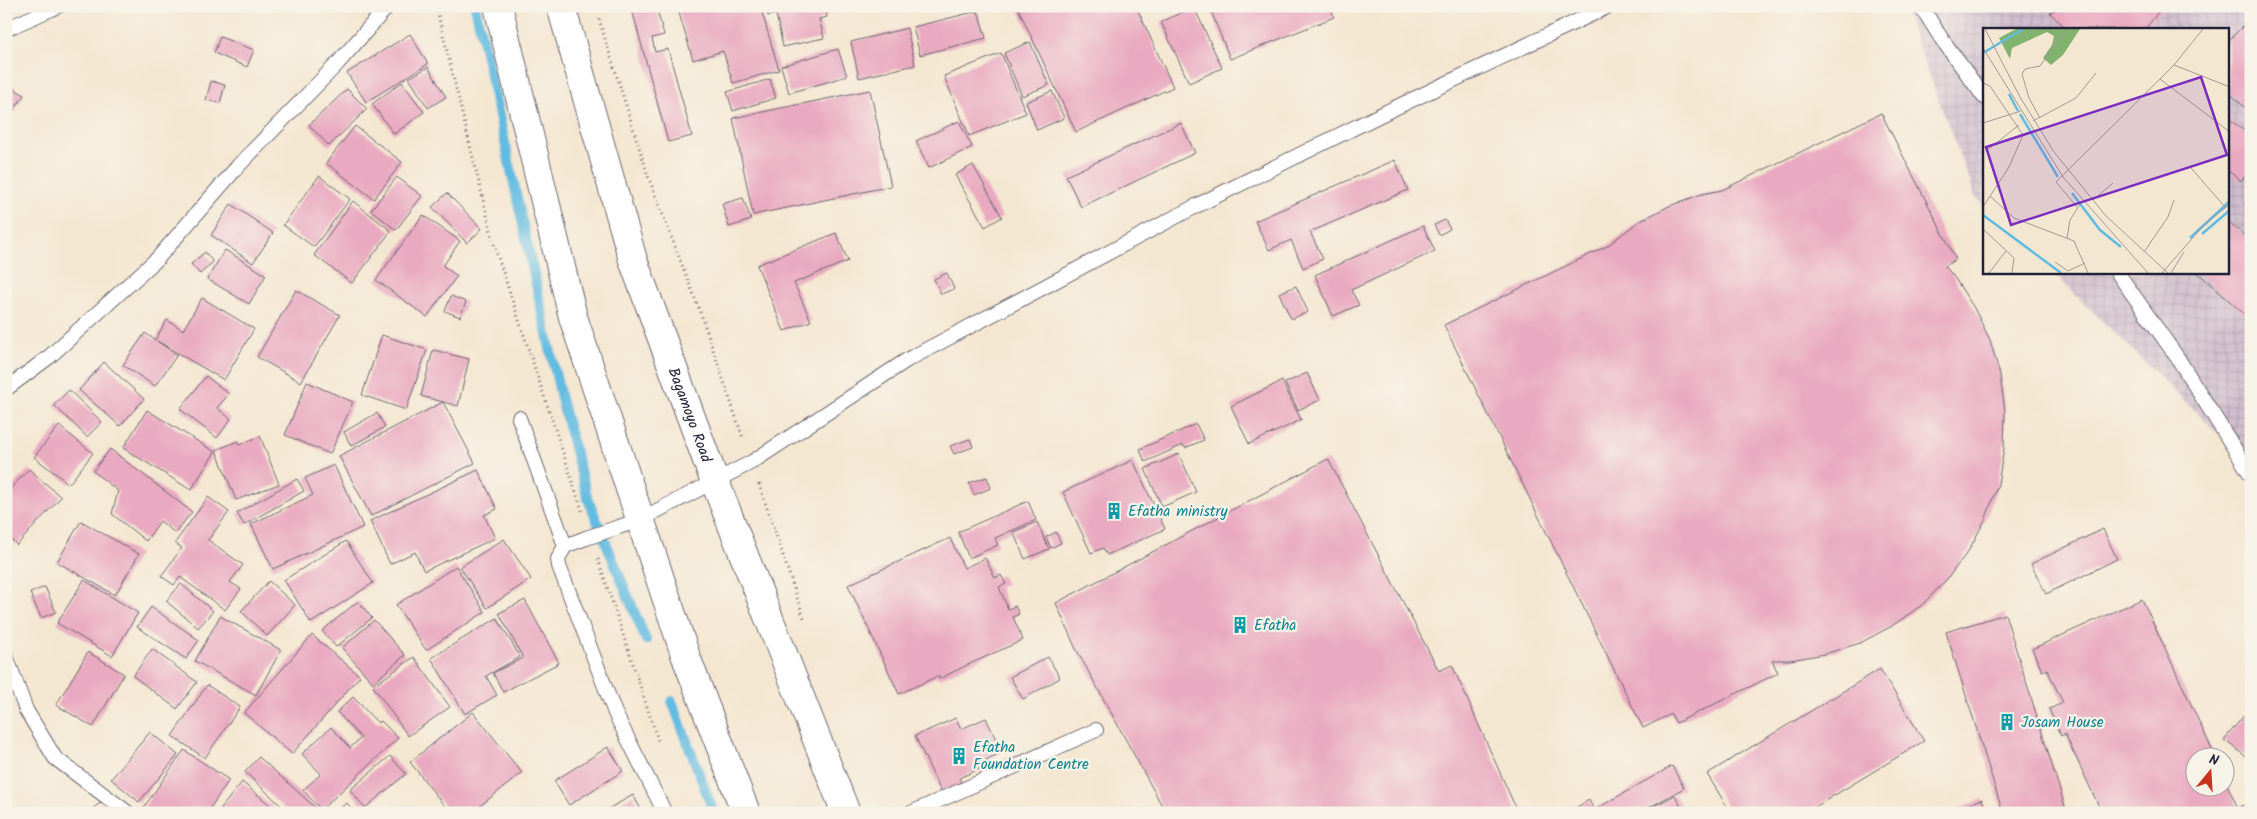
<svg xmlns="http://www.w3.org/2000/svg" width="2257" height="819" viewBox="0 0 2257 819" font-family="Kalam,sans-serif">
<style>
.industrial{fill:url(#industrial-grid)}
.lines{fill:none;stroke-linecap:round;stroke-linejoin:round}
.stream{stroke:#62bbe0;stroke-width:10}
.building{fill:#e9a9c0}
.lane-casing{stroke:#6c6770;stroke-width:16}
.highway-casing{stroke:#6c6770;stroke-width:30}
.path{stroke:#6c6770;stroke-width:3;stroke-dasharray:1 4;stroke-linecap:butt}
.lane{stroke:#fff;stroke-width:14}
.highway{stroke:#fff;stroke-width:28}
.lane-bridge-casing{stroke:#6c6770;stroke-width:16;stroke-linecap:butt}
.lane-bridge{stroke:#fff;stroke-width:14}
.labels{text-anchor:middle;stroke-width:4.5;stroke-linejoin:round;paint-order:stroke}
.street-label{font-size:15px;fill:#22223b;stroke:#f7f3e8}
.culture-label{font-size:15px;fill:#0d838f;stroke:#f7f3e8;text-anchor:start}
.inset-river{fill:none;stroke:#62bbe0;stroke-width:2.5}
.inset-road{fill:none;stroke:#a09896;stroke-width:1}
.view{fill:#7b2cbf;fill-opacity:0.15;stroke:#7b2cbf;stroke-width:2.5}
.inset-edge{fill:none;stroke:#22223b;stroke-width:2.5}
</style>
<defs>
<pattern id="industrial-grid" width="8" height="8" patternUnits="userSpaceOnUse" patternTransform="scale(1.25)"><rect width="8" height="8" fill="#d0bdcd"/><path d="M0 4h8M4 0v8" fill="none" stroke="#b2a2b1"/></pattern>
</defs>
<rect width="100%" height="100%" fill="#f7f3e8"/>
<filter id="ink" filterUnits="userSpaceOnUse"><feTurbulence type="fractalNoise" baseFrequency=".02" numOctaves="2"/><feDisplacementMap in="SourceGraphic" scale="10" xChannelSelector="R" yChannelSelector="G"/><feConvolveMatrix kernelMatrix="1 2 1 2 8 2 1 2 1" color-interpolation-filters="sRGB"/></filter>
<filter id="wash" filterUnits="userSpaceOnUse"><feTurbulence type="fractalNoise" baseFrequency=".0096" numOctaves="4" result="noise"/><feDisplacementMap in="SourceGraphic" scale="20" xChannelSelector="R" yChannelSelector="G"/><feGaussianBlur stdDeviation="1.12" result="paint"/><feColorMatrix in="noise" values="0 0 0 0 0 0 0 0 0 0 0 0 0 0 0 0 0 1.4 0 .05"/><feComposite in="paint" operator="in"/></filter>
<g filter="url(#wash)">
<rect width="100%" height="100%" fill="#f4e7d2"/>
<polygon class="industrial" points="1903,6 2251,6 2251,470 2225,440 2053,273 2228,272 2228,29 1984,29 1984,206 1976,198"/>
<g class="lines">
<g class="stream">
<polyline points="475,6 562,403 588,499 646,640"/>
<polyline points="672,701 714,813"/>
</g>
</g>
<g id="blocks">
<g class="building">
<polygon points="631,6 656,6 664,35 652,38 655,52 668,49 692,136 668,142"/>
<polygon points="677,6 760,6 779,70 733,83 723,51 693,60"/>
<polygon points="766,6 825,6 827,17 819,19 824,38 783,47 776,14 768,16"/>
<polygon points="1017,6 1136,6 1173,87 1076,132"/>
<polygon points="1209,6 1330,6 1334,17 1230,59"/>
<polygon points="2061,6 2163,6 2145,29 2067,29 2050,13"/>
<polygon points="1194,7 1222,68 1189,83 1161,22"/>
<polygon points="978,11 986,38 920,55 913,27"/>
<polygon points="2246,23 2251,27 2251,113 2228,92 2228,41"/>
<polygon points="907,28 915,65 859,78 851,42"/>
<polygon points="410,34 428,64 366,102 347,73"/>
<polygon points="220,37 254,50 247,67 214,53"/>
<polygon points="1030,42 1049,85 1022,96 1004,53"/>
<polygon points="838,49 847,76 789,93 781,66"/>
<polygon points="1001,53 1026,113 969,136 944,76"/>
<polygon points="428,67 446,97 428,108 409,78"/>
<polygon points="770,79 776,98 733,111 727,92"/>
<polygon points="211,81 225,85 220,103 206,100"/>
<polygon points="402,82 424,112 394,134 372,104"/>
<polygon points="6,83 24,95 6,122"/>
<polygon points="347,89 367,109 329,146 309,125"/>
<polygon points="870,90 891,186 753,215 733,118"/>
<polygon points="1052,91 1064,118 1037,130 1026,102"/>
<polygon points="1881,113 1956,259 1945,266 1954,277 1974,308 1990,340 2000,375 2005,411 2004,448 1998,484 1986,518 1969,550 1947,579 1922,605 1892,626 1860,643 1825,654 1790,660 1772,660 1778,673 1676,723 1671,714 1643,728 1444,325 1607,246 1638,222 1669,206 1702,194 1722,190"/>
<polygon points="2228,118 2251,136 2251,169 2241,181 2228,171"/>
<polygon points="959,121 972,147 929,168 916,141"/>
<polygon points="1181,123 1195,153 1081,207 1066,176"/>
<polygon points="355,126 402,162 374,199 326,163"/>
<polygon points="1395,160 1408,190 1310,232 1323,259 1303,268 1291,240 1269,250 1255,221"/>
<polygon points="973,165 1002,217 985,227 955,175"/>
<polygon points="319,176 350,199 314,247 283,225"/>
<polygon points="397,177 422,196 396,230 371,210"/>
<polygon points="447,193 482,229 467,243 432,207"/>
<polygon points="743,198 751,220 729,227 722,204"/>
<polygon points="353,201 391,231 352,283 314,255"/>
<polygon points="231,204 273,233 253,263 211,235"/>
<polygon points="423,215 460,241 443,266 457,276 427,317 376,280"/>
<polygon points="1445,220 1450,229 1439,235 1434,225"/>
<polygon points="2228,221 2251,241 2251,320 2197,272 2228,272"/>
<polygon points="1423,226 1435,251 1351,290 1359,305 1333,316 1315,275"/>
<polygon points="836,233 848,261 794,283 811,321 784,331 757,265"/>
<polygon points="225,250 266,275 249,304 207,279"/>
<polygon points="205,252 213,262 200,274 191,264"/>
<polygon points="947,273 954,289 941,294 934,279"/>
<polygon points="1296,286 1308,312 1291,319 1279,293"/>
<polygon points="296,290 340,315 301,382 257,357"/>
<polygon points="451,296 466,302 460,317 445,311"/>
<polygon points="202,298 254,329 224,380 157,341 177,355 155,386 123,365 145,333 155,340 167,320 183,330"/>
<polygon points="382,335 427,350 406,410 362,395"/>
<polygon points="433,350 469,359 458,406 421,396"/>
<polygon points="104,362 144,399 120,426 79,390"/>
<polygon points="1307,373 1320,400 1298,410 1285,383"/>
<polygon points="206,376 229,394 217,408 231,419 217,438 180,409"/>
<polygon points="1282,381 1301,420 1249,444 1231,406"/>
<polygon points="307,382 353,402 330,454 285,435"/>
<polygon points="69,390 102,422 87,437 54,405"/>
<polygon points="443,402 475,463 371,516 339,456"/>
<polygon points="147,410 215,452 191,490 123,448"/>
<polygon points="377,413 385,427 351,446 344,432"/>
<polygon points="1196,424 1204,440 1185,448 1183,445 1145,462 1140,449"/>
<polygon points="59,426 93,453 69,484 34,457"/>
<polygon points="260,436 279,484 236,500 216,450 238,441 239,445"/>
<polygon points="970,439 973,447 954,454 950,446"/>
<polygon points="110,449 192,512 175,533 160,521 146,541 112,514 118,491 93,471"/>
<polygon points="1179,454 1196,492 1162,507 1145,469"/>
<polygon points="1328,459 1439,671 1452,665 1518,813 1166,813 1075,647 1056,603"/>
<polygon points="1133,460 1165,529 1107,555 1103,548 1091,553 1063,492"/>
<polygon points="334,465 363,527 273,569 251,524 313,495 305,478"/>
<polygon points="29,469 61,497 17,545 6,534 6,493"/>
<polygon points="478,470 497,509 484,515 495,538 424,571 415,552 390,564 370,521"/>
<polygon points="987,477 991,488 974,495 969,483"/>
<polygon points="297,479 304,491 244,525 237,513"/>
<polygon points="208,497 229,512 208,540 243,565 230,582 241,589 225,610 180,577 174,585 161,576 182,548 175,543"/>
<polygon points="1028,501 1036,520 995,538 998,545 969,558 958,532"/>
<polygon points="81,521 139,554 115,595 57,562"/>
<polygon points="1037,522 1049,549 1025,559 1013,532"/>
<polygon points="2103,529 2117,559 2046,594 2031,564"/>
<polygon points="1056,532 1061,543 1051,548 1046,537"/>
<polygon points="950,538 964,568 985,558 995,578 1001,575 1006,584 999,587 1008,609 1015,606 1019,614 1013,617 1023,640 963,667 939,679 938,676 899,694 848,585"/>
<polygon points="504,539 531,579 487,608 460,567"/>
<polygon points="346,541 373,583 311,623 284,580"/>
<polygon points="456,566 485,612 426,650 396,605"/>
<polygon points="84,580 138,613 112,656 57,623"/>
<polygon points="269,581 295,605 267,636 241,611"/>
<polygon points="181,584 213,611 198,628 166,601"/>
<polygon points="45,587 56,612 41,618 30,593"/>
<polygon points="2142,599 2215,756 2194,756 2194,786 2224,786 2224,778 2238,808 2251,802 2251,813 2102,813 2065,734 2061,736 2049,709 2063,703 2047,669 2042,671 2032,649"/>
<polygon points="525,600 559,663 503,692 493,673 523,658 499,613"/>
<polygon points="358,601 372,618 336,647 322,631"/>
<polygon points="151,607 199,640 186,659 137,627"/>
<polygon points="2005,614 2067,813 2003,813 1946,632"/>
<polygon points="220,616 281,650 256,695 195,661"/>
<polygon points="497,618 520,657 486,676 497,695 465,714 431,658"/>
<polygon points="374,620 405,655 373,683 342,648"/>
<polygon points="312,635 360,676 292,754 244,713"/>
<polygon points="152,649 197,682 177,709 133,676"/>
<polygon points="88,652 124,674 93,727 56,705"/>
<polygon points="414,657 450,707 408,736 373,686"/>
<polygon points="1048,657 1060,678 1023,699 1010,677"/>
<polygon points="1880,669 1924,741 1805,813 1731,813 1707,774"/>
<polygon points="207,685 240,707 205,758 172,736"/>
<polygon points="353,697 378,723 381,721 398,738 321,810 303,790 321,774 302,754 331,727 350,748 361,738 337,712"/>
<polygon points="2251,707 2251,760 2224,740"/>
<polygon points="473,712 522,773 471,813 450,813 410,762"/>
<polygon points="956,718 961,729 986,718 1002,752 986,760 988,765 959,778 963,786 943,796 915,736"/>
<polygon points="150,732 178,755 139,802 111,779"/>
<polygon points="608,747 623,771 569,805 554,781"/>
<polygon points="184,750 229,780 207,813 152,813 144,807"/>
<polygon points="390,756 406,774 365,808 350,790"/>
<polygon points="259,757 317,809 313,813 289,813 245,772"/>
<polygon points="1672,766 1684,788 1639,813 1567,813 1589,800 1594,810"/>
<polygon points="242,782 275,809 272,813 217,813"/>
<polygon points="633,795 643,813 601,813"/>
<polygon points="1675,795 1684,813 1641,813"/>
<polygon points="1982,799 1987,813 1947,813"/>
<polygon points="104,800 114,813 87,813"/>
<polygon points="347,803 355,813 333,813"/>
</g>
</g>
</g>
<g filter="url(#ink)">
<use href="#blocks" fill-opacity="0" stroke="#6c6770" stroke-width="1"/>
<g class="lines">
<g class="lane-casing">
<g id="lane">
<polyline points="1921,6 1941,38 1984,97"/>
<polyline points="6,29 58,6"/>
<polyline points="2117,272 2177,357 2251,475"/>
<polyline points="6,389 49,357 157,259 239,165 338,63 388,6"/>
<polyline points="519,418 565,546"/>
<polyline points="616,528 639,520 752,462 907,360 1196,206 1380,115 1609,6"/>
<polyline points="586,538 565,546 558,559 559,566 615,713 665,813"/>
<polyline points="6,656 26,710 55,758 128,813"/>
<polyline points="911,813 1096,730"/>
</g>
</g>
<g class="highway-casing">
<g id="highway">
<polyline points="498,6 573,317 686,657 746,813"/>
<path id="s1" d="M561 6 633 260 715 482 846 813"/>
</g>
</g>
<g class="path">
<polyline points="436,6 495,248 583,513"/>
<polyline points="599,19 648,176 702,317 743,438"/>
<polyline points="759,484 805,621"/>
<polyline points="598,559 659,743"/>
</g>
<use href="#lane" class="lane"/>
<use href="#highway" class="highway"/>
<g class="lane-bridge-casing">
<polyline id="lane-bridge" points="586,538 616,528"/>
</g>
<use href="#lane-bridge" class="lane-bridge"/>
</g>
</g>
<defs>
<g id="building-bare" transform="scale(1.35)"><path d="M-4-6H4V6H1V3H-1V6H-4ZM-2.5-4.3h1.7v1.8h-1.7ZM.8-4.3h1.7v1.8H.8ZM-2.5-1h1.7V.8h-1.7ZM.8-1h1.7V.8H.8Z" fill="#0f9aa8" stroke="#f7f3e8" stroke-width="2.5" paint-order="stroke"/></g>
</defs>
<g fill-rule="evenodd">
<use href="#building-bare" x="1114" y="511"/>
<use href="#building-bare" x="1240" y="625"/>
<use href="#building-bare" x="2007" y="722"/>
<use href="#building-bare" x="959" y="756"/>
</g>
<g class="labels">
<g class="street-label">
<text dy="5" stroke="none"><textPath href="#s1" startOffset="429">Bagamoyo Road</textPath></text>
</g>
<g class="culture-label">
<text x="1128" y="516">Efatha ministry</text>
<text x="1254" y="630">Efatha</text>
<text x="2021" y="727">Josam House</text>
<text x="973" y="752">Efatha<tspan x="973" dy="17">Foundation Centre</tspan></text>
</g>
</g>
<g transform="translate(1983 28)">
<rect width="246" height="246" fill="#f4e7d2"/>
<path d="M33 1H97L80 27 68 37 60 30 69 17 71 8 64 4 29 20 27 31 16 10Z" fill="#81b36e"/>
<path class="inset-river" d="M0 25 40 1M26 66 35 83M37 86 75 149M89 165 117 202 138 219M0 187 78 245M219 206 247 182M207 210 247 173"/>
<path class="inset-road" d="M2 1 37 69 71 124 123 188 185 245M0 20 80 149 165 245M191 37 247 59M177 51 247 104M0 55 7 58 40 107 26 139 0 179M57 90 46 70 39 46 42 41 57 38 84 1M50 93 93 70 113 45M0 95 38 83M3 123 36 97M208 140 242 179M7 168 31 190 91 213 105 245M110 172 130 155M94 179 73 154 191 37 220 1M0 201 31 230 29 245M84 210 87 192 99 173M161 224 185 189 191 172M72 234 85 243 102 235M6 245 23 223M179 245 221 197 247 176M188 245 201 224"/>
<path class="view" d="M218 49 244 127 28 197 3 119Z"/>
<rect width="246" height="246" class="inset-edge"/>
</g>
<rect width="2257" height="819" fill="none" stroke="#f7f3e8" stroke-width="25"/>
<g transform="translate(2210 772) rotate(18)"><circle r="24" fill="#f7f3e8" stroke="#a29fa3"/>
<path d="M0-4L9 19L0 12L-9 19Z" fill="#c8321e"/>
<text y="-8" font-size="14" font-weight="bold" text-anchor="middle" fill="#22223b">N</text>
</g>
</svg>
